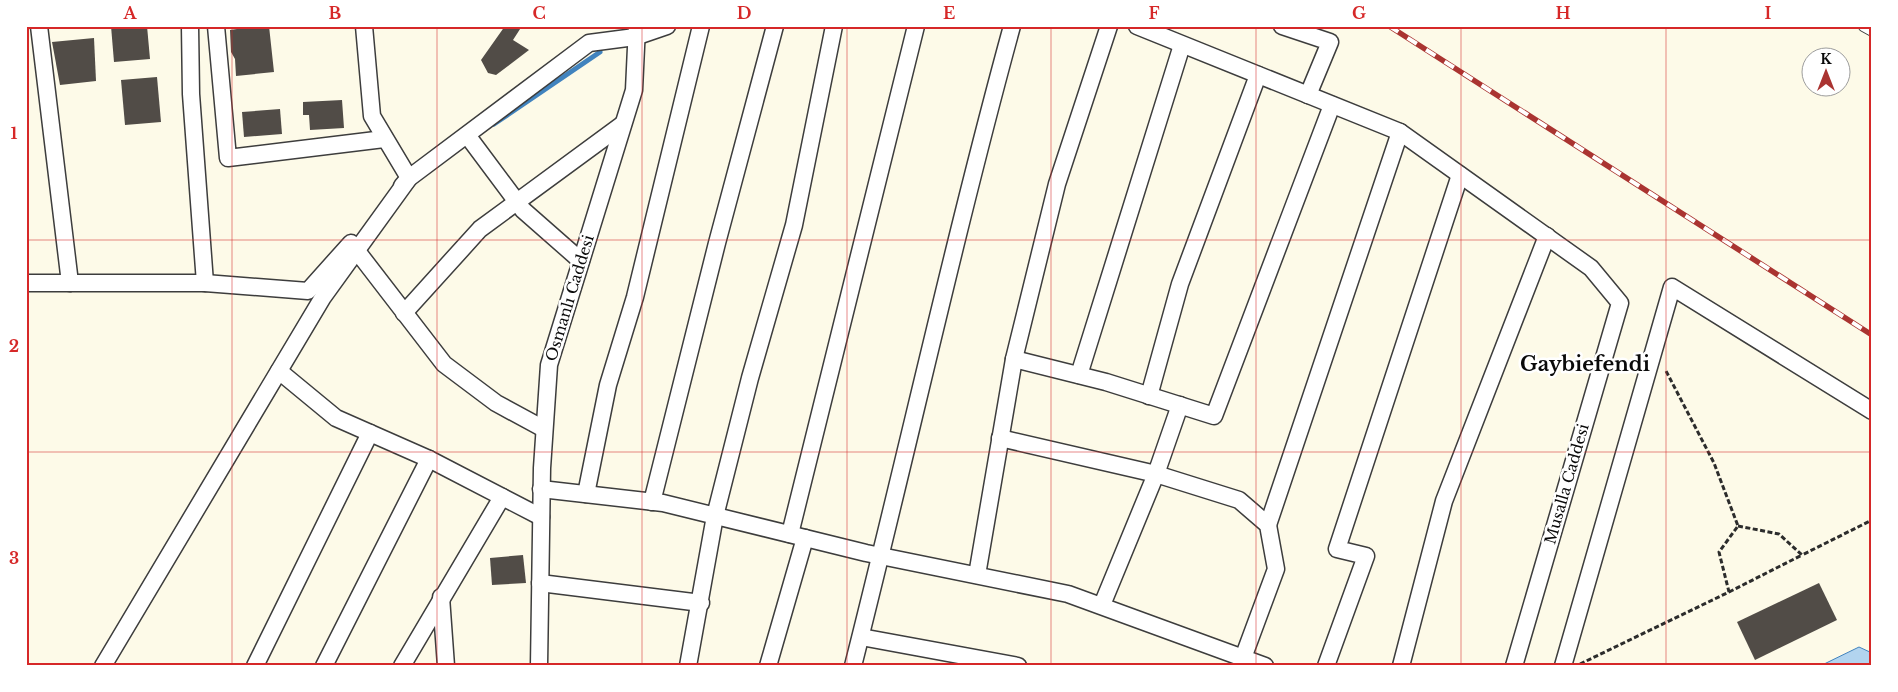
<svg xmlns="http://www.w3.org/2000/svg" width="1898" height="692" viewBox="0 0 1898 692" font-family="'Libre Baskerville',serif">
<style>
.water{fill:#b2d4ef;stroke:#4183be}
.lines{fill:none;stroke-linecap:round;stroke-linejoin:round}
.stream{stroke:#4183be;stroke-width:5}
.building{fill:#514c47}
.service-casing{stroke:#3d3d3d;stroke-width:10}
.minor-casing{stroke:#3d3d3d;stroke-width:19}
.path{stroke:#2c2c2c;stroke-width:3;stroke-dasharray:5 2.5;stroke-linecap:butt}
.service{stroke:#fff;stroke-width:8}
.minor{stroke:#fff;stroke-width:16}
.rail-casing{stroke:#aa3431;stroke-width:5.5}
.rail{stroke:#fff;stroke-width:4;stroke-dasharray:11;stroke-linecap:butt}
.grid{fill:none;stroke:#d62828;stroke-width:1;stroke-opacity:0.55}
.labels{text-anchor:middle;stroke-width:5;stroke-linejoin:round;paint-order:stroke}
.street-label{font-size:15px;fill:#0a0a0a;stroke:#fff}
.district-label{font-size:20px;font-weight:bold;fill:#0a0a0a;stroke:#fff}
.neatline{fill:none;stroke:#d62828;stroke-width:2}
.grid-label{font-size:16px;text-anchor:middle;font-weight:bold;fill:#d62828}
</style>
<rect width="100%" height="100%" fill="#fdfae8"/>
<polygon class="water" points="1859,647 1872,653 1872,666 1820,666"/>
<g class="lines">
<polyline class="stream" points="494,124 600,52"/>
</g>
<g class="building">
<polygon points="111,26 147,26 150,59 114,62"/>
<polygon points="257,26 269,26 274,72 236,76 235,59 231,52 230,30"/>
<polygon points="505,26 522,26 513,40 529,50 496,75 488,73 481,60"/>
<polygon points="94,38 96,81 60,85 52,42"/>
<polygon points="157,77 161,122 125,125 121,80"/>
<polygon points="342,100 344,128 310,130 309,115 303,115 303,102"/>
<polygon points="280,109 282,134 244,137 242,112"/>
<polygon points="523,555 526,583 492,585 490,558"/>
<polygon points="1819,583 1837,620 1755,660 1737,622"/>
</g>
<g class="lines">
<g class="service-casing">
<polyline id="service" points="1863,27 1872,32"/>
</g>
<g class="minor-casing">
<g id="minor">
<polyline points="39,26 70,283"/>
<polyline points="190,26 191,94 205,283"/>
<polyline points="216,26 228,158 384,139"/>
<polyline points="364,26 372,116 409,178 402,186"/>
<polyline points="1137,26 1400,132 1591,268 1620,303 1514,666"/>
<polyline points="1282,26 1330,42 1308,95"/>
<polyline points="467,135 523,210 581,261"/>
<polyline points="357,251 444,364 496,403 544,429"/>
<polyline points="26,283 205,283 308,291 351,243"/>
<polyline points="404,313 480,229 623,124"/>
<polyline points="1014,359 1106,382 1214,416 1332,105"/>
<polyline points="279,371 336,418 429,459 541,517"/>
<polyline points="1079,375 1182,45"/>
<polyline points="1149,396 1180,284 1258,75"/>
<polyline points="1000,438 1156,474 1239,500 1268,525 1276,569 1243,658"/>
<polyline points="541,489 663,503 866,553 1068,594 1265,666"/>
<polyline points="586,494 608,385 635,297 701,26"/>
<polyline points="652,502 717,243 775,26"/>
<polyline points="1268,525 1400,132"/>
<polyline points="790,534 916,26"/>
<polyline points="977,575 1014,359 1057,184 1109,26"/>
<polyline points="540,583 701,603"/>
<polyline points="441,597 446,666"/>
<polyline points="1102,605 1156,474 1180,405"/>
<polyline points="861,637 1018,666"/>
<polyline points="103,666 323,297 409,178 589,43 635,37 667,26"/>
<polyline points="255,666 370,433"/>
<polyline points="324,666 429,459"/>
<polyline points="402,666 502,497"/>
<polyline points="539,666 542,468 549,365 634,90 637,26"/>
<polyline points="688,666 715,516 750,378 794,225 834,26"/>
<polyline points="768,666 805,538"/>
<path d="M853 666C907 453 954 238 1012 26"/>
<polyline points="1326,666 1366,556 1337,549 1460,175"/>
<polyline points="1401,666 1444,501 1547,236"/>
<polyline points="1563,666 1672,287 1872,411"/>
</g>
</g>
<g class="path">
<polyline points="1738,526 1779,534 1802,555 1872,520"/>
<polyline points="1729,592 1802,555"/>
<polyline points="1580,664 1729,592 1719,552 1738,526 1714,463 1665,369"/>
</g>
<use href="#service" class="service"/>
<use href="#minor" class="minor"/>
<g class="rail-casing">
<polyline id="rail" points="1389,26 1872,335"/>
</g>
<use href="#rail" class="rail"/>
</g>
<path class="grid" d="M232 26V666M437 26V666M642 26V666M847 26V666M1051 26V666M1256 26V666M1461 26V666M1666 26V666M26 240H1872M26 452H1872"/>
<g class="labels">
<g class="street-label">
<text transform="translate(570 298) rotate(-73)" y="5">Osmanlı Caddesi</text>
<text transform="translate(1567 484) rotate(-74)" y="5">Musalla Caddesi</text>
</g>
<g class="district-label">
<text x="1585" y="371">Gaybiefendi</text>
</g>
</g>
<rect width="1898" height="692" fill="none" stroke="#ffffff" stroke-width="55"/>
<g transform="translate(1826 72)"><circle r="24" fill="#ffffff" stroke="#9d9d9d"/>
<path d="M0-4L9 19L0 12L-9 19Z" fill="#aa3431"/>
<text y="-8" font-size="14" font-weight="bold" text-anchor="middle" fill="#0a0a0a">K</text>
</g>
<rect x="28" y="28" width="1842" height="636" class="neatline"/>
<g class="grid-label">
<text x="130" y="19">A</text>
<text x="335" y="19">B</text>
<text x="539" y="19">C</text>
<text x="744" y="19">D</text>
<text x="949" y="19">E</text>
<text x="1154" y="19">F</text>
<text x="1359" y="19">G</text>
<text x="1563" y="19">H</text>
<text x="1768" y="19">I</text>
<text x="14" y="139">1</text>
<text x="14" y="352">2</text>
<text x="14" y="564">3</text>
</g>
</svg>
